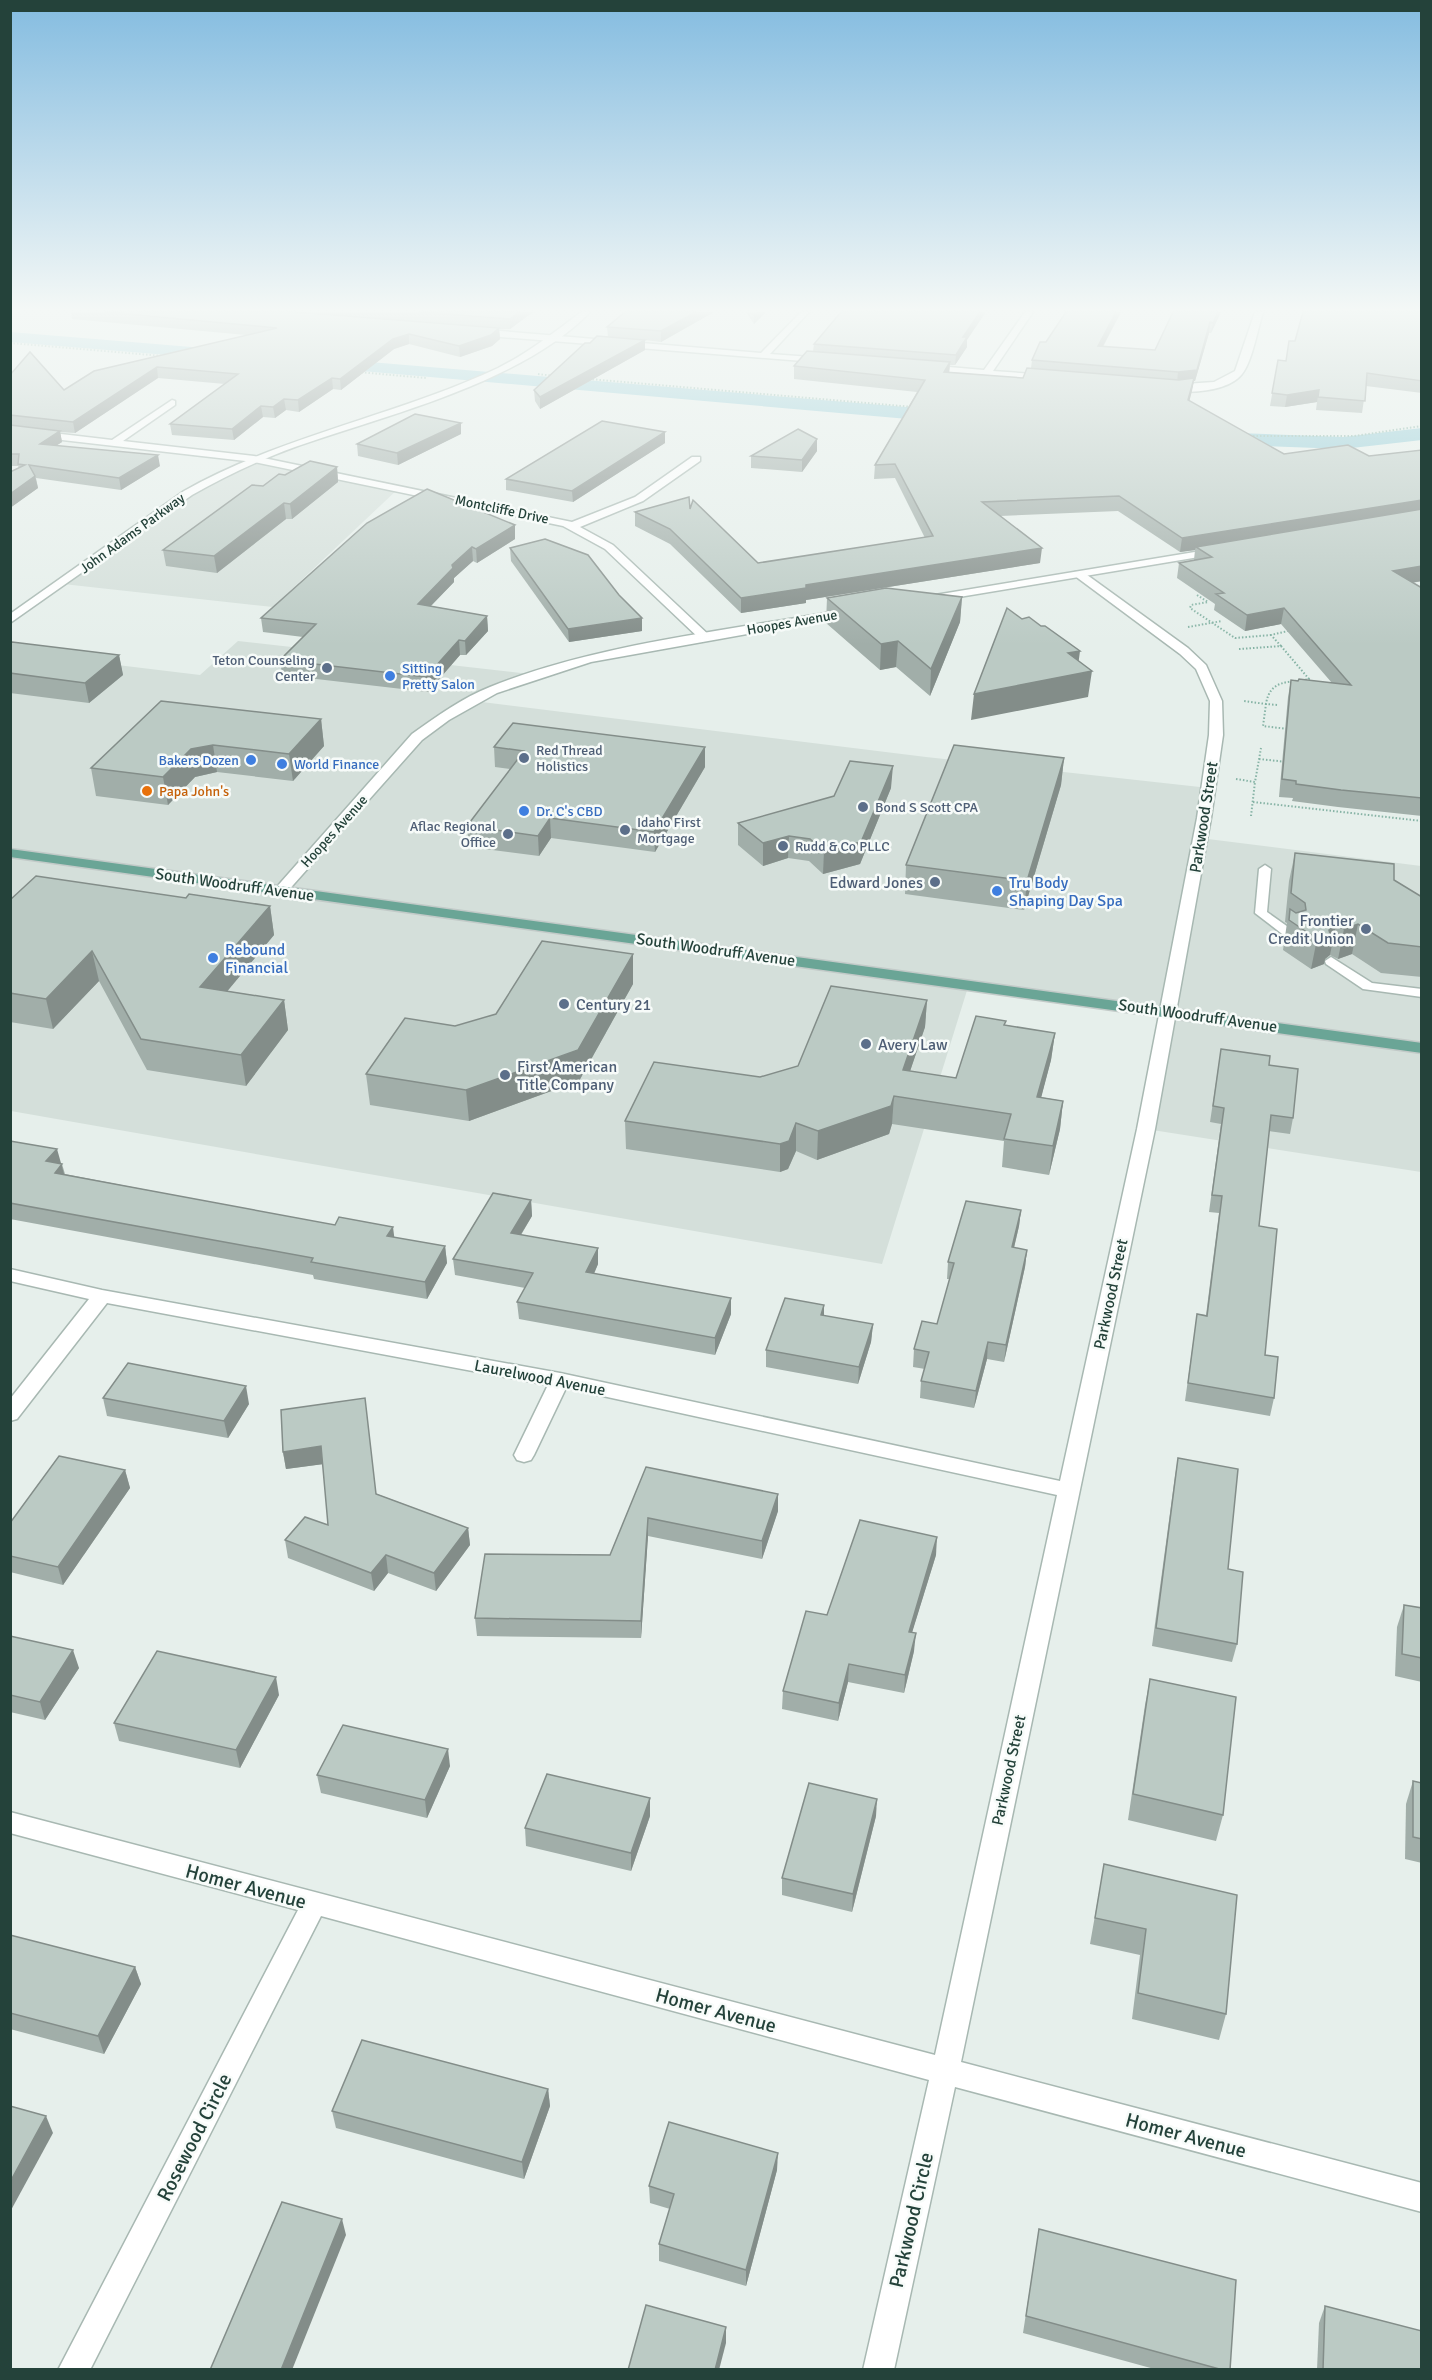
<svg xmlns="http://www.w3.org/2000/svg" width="1432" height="2380" viewBox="0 0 1432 2380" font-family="Signika,sans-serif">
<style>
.built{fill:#d4dfda}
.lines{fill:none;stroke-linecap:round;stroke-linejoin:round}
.canal{fill:#8ec9d4;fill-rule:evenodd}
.service-casing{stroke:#a8b8b2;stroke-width:3}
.minor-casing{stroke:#a8b8b2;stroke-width:3}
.tertiary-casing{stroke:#a8b8b2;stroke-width:3}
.primary-casing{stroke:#c2cac8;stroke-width:3}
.path{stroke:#86b3a5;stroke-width:2;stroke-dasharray:1.5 2;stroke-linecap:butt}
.service{fill:#fff;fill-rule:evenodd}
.minor{fill:#fff;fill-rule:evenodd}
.tertiary{fill:#fff;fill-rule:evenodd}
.primary{fill:#6aa596;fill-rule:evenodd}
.wall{fill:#a1aea9}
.shaded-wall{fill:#838d89}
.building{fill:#bbcac4;stroke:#838d89;stroke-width:1.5}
.service-dot{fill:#5c6f8a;stroke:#f7fbf9;stroke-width:2}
.shop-dot{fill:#3f7fe0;stroke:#f7fbf9;stroke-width:2}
.food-dot{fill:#e8710a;stroke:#f7fbf9;stroke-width:2}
.labels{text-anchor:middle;stroke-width:5;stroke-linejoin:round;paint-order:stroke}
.far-street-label{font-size:14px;fill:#24423a;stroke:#f7fbf9}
.far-service-label{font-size:14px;fill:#4e5e75;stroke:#f7fbf9;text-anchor:start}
.far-shop-label{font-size:14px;fill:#366cbe;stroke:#f7fbf9;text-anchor:start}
.far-food-label{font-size:14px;fill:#c56008;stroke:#f7fbf9;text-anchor:start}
.street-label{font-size:16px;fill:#24423a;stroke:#f7fbf9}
.service-label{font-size:16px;fill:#4e5e75;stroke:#f7fbf9;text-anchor:start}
.shop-label{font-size:16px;fill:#366cbe;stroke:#f7fbf9;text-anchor:start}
.near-street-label{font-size:20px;fill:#24423a;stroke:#f7fbf9}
</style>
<rect width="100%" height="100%" fill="#e6efeb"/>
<g class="built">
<polygon points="254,459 399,488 273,607 63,584 188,493"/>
<polygon points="238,641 538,675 474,701 926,757 1209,788 1200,838 1421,866 1421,1172 1146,1129 1168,1011 969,984 882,1264 11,1111 10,652 200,675"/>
</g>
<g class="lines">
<g class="canal">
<polygon points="10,332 228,350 237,355 228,360 10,342"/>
<polygon points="322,358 954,411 964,417 954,423 316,367 313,363"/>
<polygon points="1422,428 1422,440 1343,449 1210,444 1200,438 1210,432 1343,437"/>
</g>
<g class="service-casing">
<g id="service">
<polygon points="1265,865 1271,869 1267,912 1298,934 1298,940 1290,940 1255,913 1259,869"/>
<polygon points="1331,957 1372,983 1422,989 1422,997 1363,989 1326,964 1325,961"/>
</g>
</g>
<g class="minor-casing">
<g id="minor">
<polygon points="801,312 809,312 770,354 825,358 828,359 828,363 476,335 472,332 476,329 761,353"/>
<polygon points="1025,312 1033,312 993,371 1047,375 1052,378 1050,380 925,371 920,368 925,365 984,370"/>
<path d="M1255 312H1263C1258 328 1252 362 1242 374 1228 392 1187 394 1167 390L1165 388 1170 385 1214 382 1235 371Z"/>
<polygon points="172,400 175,401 175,405 123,441 254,456 572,522 635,497 692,457 700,457 700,461 643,501 580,527 613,545 711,637 701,640 605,549 563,526 254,462 10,434 10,428 112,440"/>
<polygon points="1075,572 1083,572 1188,648 1206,665 1222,701 1223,735 1211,818 1155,1129 961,2062 1422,2183 1422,2212 955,2087 894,2370 863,2370 929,2080 321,1916 90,2370 58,2370 298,1910 10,1833 10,1812 935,2055 1057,1495 566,1388 534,1455 531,1460 524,1462 517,1460 514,1455 548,1385 107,1303 17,1419 10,1421 10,1399 89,1299 10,1281 10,1269 102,1290 560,1373 1060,1481 1137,1129 1197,818 1209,735 1210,701 1196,669 1180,654 1075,576"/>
</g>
</g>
<g class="tertiary-casing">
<g id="tertiary">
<path d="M581 312H590C522 383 386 415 295 447 259 460 224 477 192 495L10 623V614L184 491C283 435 396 416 498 368 528 353 555 332 581 312Z"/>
<polygon points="1219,548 1223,549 1223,553 929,602 923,599 929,596"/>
<path d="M849 609 853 611V615L591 662 497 693 449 720 422 740 286 893 281 894 274 890 412 734C436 717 462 698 490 687 599 643 733 630 849 609Z"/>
</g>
</g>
<g class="primary-casing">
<polygon id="primary" points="10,849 1422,1043 1422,1053 10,857"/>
</g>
<g class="path">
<polyline points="10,343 163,356"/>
<polyline points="358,372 426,378"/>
<polyline points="538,374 554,376"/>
<polyline points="589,379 913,407"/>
<polyline points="1246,436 1354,436 1422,426"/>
<polyline points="1197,595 1208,602 1191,605 1190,608 1235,638 1271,635"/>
<polyline points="1188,627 1222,621"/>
<polyline points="1281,646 1271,635 1292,630"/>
<path d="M1239 649 1281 646 1309 679C1288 683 1270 679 1266 704L1244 701"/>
<polyline points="1277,705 1266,704 1263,726 1288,729"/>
<polyline points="1259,759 1287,762"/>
<polyline points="1236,779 1255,782 1261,748"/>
<polyline points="1253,802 1422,821"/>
<polyline points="1251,816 1255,782"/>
</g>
<use href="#service" class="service"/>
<use href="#minor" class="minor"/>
<use href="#tertiary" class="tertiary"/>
<use href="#primary" class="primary"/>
</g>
<g class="wall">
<polygon points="71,312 533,312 510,329 499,329 500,339 492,346 460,357 409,344 394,349 341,390 333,389 299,412 286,410 275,418 263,417 234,440 172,435 170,424 225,384 158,378 75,433 60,432 62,442 57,445 160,466 121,490 36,478 38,488 10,508 10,472 19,468 18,466 10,466 10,375 64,390 246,335 72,319"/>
<polygon points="714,312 661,342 645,340 645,350 540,409 535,401 534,390 590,343 608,337 607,327"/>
<polygon points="746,312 766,312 754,324"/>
<polygon points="1121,312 1103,347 1155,350 1173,312 1221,312 1211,333 1209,333 1195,381 1194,381 1189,401 1284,454 1369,456 1422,450 1422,581 1412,583 1422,588 1422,816 1338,807 1292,801 1293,798 1279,797 1288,697 1291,680 1332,683 1281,624 1245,631 1214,610 1215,604 1177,578 1179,563 1194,560 1195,550 1180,552 1118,511 1000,516 1040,563 806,600 806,603 741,613 670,544 635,526 635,512 690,509 758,563 925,538 895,478 874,479 875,465 917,392 794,379 794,366 813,351 814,344 967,340 967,347 955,365 950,365 949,372 1023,378 1031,368 1032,360 1046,342"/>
<polygon points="1422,312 1422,393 1366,386 1362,413 1316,410 1317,402 1285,407 1270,406 1278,360 1286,361 1295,341"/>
<polygon points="461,434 398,465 358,456 357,444"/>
<polygon points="817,439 817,451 802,472 751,468 751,456"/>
<polygon points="665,443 573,502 506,490 506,479"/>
<polygon points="337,467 338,482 292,519 286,519 217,573 166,566 163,550 263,486 285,475"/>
<polygon points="515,525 515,539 477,563 473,561 454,578 454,582 431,606 487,616 488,631 466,655 460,655 428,692 282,675 280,660 303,637 263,632 261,618"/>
<polygon points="510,548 619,595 642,618 642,631 569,642 511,561"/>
<polygon points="962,597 960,622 930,696 896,667 880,670 826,623 827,598"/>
<polygon points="10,643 119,655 123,675 89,703 10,693"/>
<polygon points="321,719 324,746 293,781 217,772 195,777 168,805 96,796 91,768"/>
<polygon points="494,747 705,767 655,852 551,838 539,856 469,847 467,826 511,769 495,767"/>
<polygon points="1064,758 1061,785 1024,910 905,894 906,865"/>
<polygon points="891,788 860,864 823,874 809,861 788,858 763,866 738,845 738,823"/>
<polygon points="1295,853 1394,880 1422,897 1422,977 1381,973 1352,954 1338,959 1330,955 1325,959 1324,964 1311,969 1283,950 1287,923 1285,922 1289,881"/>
<polygon points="186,898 270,906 274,935 227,991 284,1000 288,1030 246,1086 147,1070 99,981 53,1029 10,1022 10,900"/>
<polygon points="633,954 633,984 579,1081 469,1121 370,1105 366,1074 496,1014"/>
<polygon points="927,1000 925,1027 910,1071 956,1078 1005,1025 1055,1033 1051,1060 1041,1097 1063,1101 1060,1129 1049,1175 1002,1167 1004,1141 892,1124 889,1134 817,1160 796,1151 788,1169 780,1172 626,1149 625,1121 798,1066"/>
<polygon points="1221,1049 1269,1065 1293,1118 1290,1134 1269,1131 1259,1226 1265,1355 1274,1398 1270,1416 1185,1401 1197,1314 1206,1315 1219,1213 1209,1212 1221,1124 1210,1122"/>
<polygon points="10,1141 62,1164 65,1174 395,1238 445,1246 447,1263 427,1299 314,1279 313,1275 10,1219"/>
<polygon points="531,1200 532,1216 521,1235 598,1264 594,1274 731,1298 731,1314 715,1355 519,1319 517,1302 525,1288 455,1275 453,1259"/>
<polygon points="1021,1210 1019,1226 1014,1248 1027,1250 1025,1267 1004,1362 987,1359 974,1408 920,1398 921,1381 925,1369 913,1367 914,1349 937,1324 950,1279 947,1279 948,1262"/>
<polygon points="824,1305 824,1316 873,1324 871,1342 858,1384 766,1367 766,1350"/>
<polygon points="103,1398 249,1404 228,1438 107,1416"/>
<polygon points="281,1410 377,1494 468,1528 470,1545 436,1591 388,1573 374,1591 288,1558 285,1540 328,1525 323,1464 286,1469 283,1452"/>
<polygon points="1178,1458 1228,1569 1237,1644 1232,1662 1152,1646 1175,1476"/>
<polygon points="646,1467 778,1494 778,1511 762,1559 648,1536 641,1638 477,1636 475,1618 610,1555"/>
<polygon points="125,1470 130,1488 63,1585 10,1572 10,1523"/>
<polygon points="936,1555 912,1632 914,1651 904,1693 848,1682 838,1721 782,1709 783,1691 827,1615"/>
<polygon points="1404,1605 1422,1608 1422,1682 1395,1676 1397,1627"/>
<polygon points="10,1636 79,1668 45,1720 10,1712"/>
<polygon points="1150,1679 1223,1815 1216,1841 1128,1820 1145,1705"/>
<polygon points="279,1695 240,1768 119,1741 114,1723"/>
<polygon points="450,1766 427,1818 321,1793 317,1775"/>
<polygon points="1413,1781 1422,1783 1422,1863 1405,1859 1406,1804"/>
<polygon points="650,1816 631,1871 526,1846 525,1828"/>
<polygon points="876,1816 852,1912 782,1895 782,1878"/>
<polygon points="1104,1864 1226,2014 1219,2040 1132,2019 1140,1955 1090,1944"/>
<polygon points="10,1935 135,1967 141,1984 104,2054 10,2029"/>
<polygon points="548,2089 550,2106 524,2179 336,2128 332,2111"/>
<polygon points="777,2170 746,2286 659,2261 659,2244 670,2209 650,2203 649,2186"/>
<polygon points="1039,2229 1230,2370 1158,2370 1023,2333"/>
<polygon points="1325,2306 1422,2370 1317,2370 1319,2323"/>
</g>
<g class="shaded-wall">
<polygon points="519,312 533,312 510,329 510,319"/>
<polygon points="696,312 714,312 661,342 661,331"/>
<polygon points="756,312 766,312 754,324 754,314"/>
<polygon points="980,312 986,312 967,340 967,347 955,365 956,355 963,337"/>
<polygon points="1116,312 1121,312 1097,357 1098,346"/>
<polygon points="1218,312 1221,312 1211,333 1213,323"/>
<polygon points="1210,322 1209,333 1195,381 1194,381 1192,391 1186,414 1177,383 1178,372"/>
<polygon points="499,328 500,339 492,346 460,357 459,346"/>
<polygon points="409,334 409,344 394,349 341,390 340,379 393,339"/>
<polygon points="645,340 645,350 540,409 540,397"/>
<polygon points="950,362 949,375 944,372"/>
<polygon points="157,367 158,378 75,433 73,422"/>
<polygon points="332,378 333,389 299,412 298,400"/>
<polygon points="1319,390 1317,402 1285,407 1287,395"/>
<polygon points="284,399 286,410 275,418 273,407"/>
<polygon points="261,406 263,417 234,440 232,429"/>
<polygon points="461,423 461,434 398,465 397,453"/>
<polygon points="60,431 62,442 42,455 40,444"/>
<polygon points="665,432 665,443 573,502 572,491"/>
<polygon points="817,439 817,451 802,472 802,460"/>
<polygon points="158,455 160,466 121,490 119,478"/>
<polygon points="337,467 338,482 292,519 290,504"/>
<polygon points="35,476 38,488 10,508 10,494"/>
<polygon points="1422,500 1422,514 1196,547 1195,550 1180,552 1182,538"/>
<polygon points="284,503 286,519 217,573 214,556"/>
<polygon points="515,525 515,539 477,563 476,549"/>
<polygon points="472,547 473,561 454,578 454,582 419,618 418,604 452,565"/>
<polygon points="1042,548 1040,563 806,600 806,603 741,613 741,598 806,585"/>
<polygon points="1422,566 1422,581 1390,586 1393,571"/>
<polygon points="962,597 960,622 930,696 931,669"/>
<polygon points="1284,608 1281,624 1245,631 1247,615"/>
<polygon points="487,616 488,631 466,655 465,641"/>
<polygon points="642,618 642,631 569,642 568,629"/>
<polygon points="459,640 460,655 428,692 426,677"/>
<polygon points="898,641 896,667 880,670 881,644"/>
<polygon points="1080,651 1077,674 1092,671 1088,697 971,720 974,694 1068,653"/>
<polygon points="119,655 123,675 89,703 85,683"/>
<polygon points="321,719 324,746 293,781 289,754"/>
<polygon points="213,745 217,772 195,777 168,805 163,777 191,749"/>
<polygon points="705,747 705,767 655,852 654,832"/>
<polygon points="1064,758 1061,785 1024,910 1027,881"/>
<polygon points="893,766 891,788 860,864 823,874 824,851"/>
<polygon points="550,818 551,838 539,856 538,836"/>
<polygon points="789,836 788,858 763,866 763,843"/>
<polygon points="270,906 274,935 205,1018 200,987"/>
<polygon points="1358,924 1352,954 1338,959 1344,929"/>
<polygon points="1336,925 1330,955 1325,959 1324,964 1311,969 1317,939"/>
<polygon points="92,951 99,981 53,1029 46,999"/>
<polygon points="633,954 633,984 579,1081 469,1121 466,1090"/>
<polygon points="284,1000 288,1030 246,1086 241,1055"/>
<polygon points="927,1000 925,1027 901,1098 903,1070"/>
<polygon points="1055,1033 1051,1060 1034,1125 1037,1097"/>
<polygon points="894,1096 892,1124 889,1134 817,1160 818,1131"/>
<polygon points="1063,1101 1060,1129 1049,1175 1053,1146"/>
<polygon points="796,1123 796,1151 788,1169 780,1172 780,1144"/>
<polygon points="57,1149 66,1181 59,1189 46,1161"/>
<polygon points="531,1200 532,1216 512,1249 511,1233"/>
<polygon points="1021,1210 1019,1226 1010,1264 1012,1247"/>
<polygon points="393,1227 395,1243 387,1236"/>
<polygon points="445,1246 447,1263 427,1299 425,1282"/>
<polygon points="598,1248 598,1264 587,1289 586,1272"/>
<polygon points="1027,1250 1025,1267 1004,1362 1006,1345"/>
<polygon points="731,1298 731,1314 715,1355 715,1338"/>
<polygon points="824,1305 824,1322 821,1315"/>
<polygon points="873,1324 871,1342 858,1384 859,1367"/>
<polygon points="988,1342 987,1359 974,1408 976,1391"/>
<polygon points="246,1386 249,1404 228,1438 224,1421"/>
<polygon points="321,1446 324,1464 286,1469 283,1452"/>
<polygon points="125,1470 130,1488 63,1585 58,1567"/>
<polygon points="778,1494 778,1511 762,1559 762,1541"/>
<polygon points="648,1518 648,1536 641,1638 641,1621"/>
<polygon points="468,1528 470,1545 436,1591 434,1573"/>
<polygon points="937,1537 936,1555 907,1649 909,1632"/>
<polygon points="386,1555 388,1573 374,1591 371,1573"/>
<polygon points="916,1633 914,1651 904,1693 905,1675"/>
<polygon points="73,1650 79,1668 45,1720 40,1702"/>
<polygon points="849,1664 848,1682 838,1721 839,1703"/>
<polygon points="276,1677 279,1695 240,1768 236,1750"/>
<polygon points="448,1749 450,1766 427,1818 425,1800"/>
<polygon points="650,1798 650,1816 631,1871 631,1853"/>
<polygon points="877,1799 876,1816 852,1912 853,1894"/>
<polygon points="135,1967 141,1984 104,2054 98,2036"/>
<polygon points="548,2089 550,2106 524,2179 522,2162"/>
<polygon points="46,2116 53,2133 10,2212 10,2182"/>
<polygon points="778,2153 777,2170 746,2286 746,2270"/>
<polygon points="342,2219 346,2235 292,2370 281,2370"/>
<polygon points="726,2327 726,2343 719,2370 715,2370"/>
</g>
<g class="building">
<polygon points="105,312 295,312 499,328 491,335 459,346 409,334 393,339 340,379 332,378 298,400 284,399 273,407 261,406 232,429 170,424 238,374 157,367 73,422 10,415 10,375 30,352 64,390 94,371 277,328"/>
<polygon points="418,312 519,312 510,319"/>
<polygon points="625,312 696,312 661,331 607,327"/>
<polygon points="841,312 980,312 963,337 967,337 956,355 814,344"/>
<polygon points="1066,312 1116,312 1098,346 1155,350 1173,312 1218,312 1213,323 1210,322 1197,370 1178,372 1032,360 1040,342 1046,342"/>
<polygon points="1303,312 1422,312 1422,381 1367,373 1365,401 1318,397 1319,390 1287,395 1272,393 1278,360 1286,361 1289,341 1295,341"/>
<polygon points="597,336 645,340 540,397 534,390 585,343 590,343"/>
<polygon points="807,351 950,362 944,372 1023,378 1027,368 1179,380 1194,378 1188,400 1284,454 1348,445 1369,456 1422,450 1422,500 1182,538 1119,496 982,502 1042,548 806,585 806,588 741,598 670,529 635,512 689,497 690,509 693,500 758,563 933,536 895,464 875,465 925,380 794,366"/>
<polygon points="415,414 461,423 397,453 357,444"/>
<polygon points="602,421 665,432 572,491 506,479"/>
<polygon points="10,425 60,431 40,444 158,455 119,478 29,465 35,476 10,494 10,472 25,465 18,464 19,454 10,454"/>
<polygon points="798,429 817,439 802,460 751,456"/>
<polygon points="310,461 337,467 290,504 284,503 214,556 163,550 252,485 263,486 279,474 285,475"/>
<polygon points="427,489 515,525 476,549 472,547 452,565 453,568 418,604 487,616 465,641 459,640 426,677 280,660 316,624 261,618 367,523"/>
<polygon points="1422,509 1422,566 1393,571 1422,588 1422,798 1341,790 1296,784 1296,781 1282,779 1291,680 1298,681 1299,679 1351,685 1284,608 1247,615 1216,594 1224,593 1179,563 1212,557 1196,547"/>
<polygon points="545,539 588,555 619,595 642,618 568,629 510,548"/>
<polygon points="886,588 962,597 931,669 898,641 881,644 827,598"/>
<polygon points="1007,608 1022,619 1029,617 1041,626 1045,626 1080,651 1068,653 1092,671 974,694"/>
<polygon points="12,642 119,655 85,683 10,673 10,643"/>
<polygon points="161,701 321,719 289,754 213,745 191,749 163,777 91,768"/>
<polygon points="513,723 705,747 654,832 550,818 538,836 467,826 524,751 494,747"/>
<polygon points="954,745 1064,758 1027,881 906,865"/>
<polygon points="850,761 893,766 861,842 824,851 810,839 789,836 763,843 738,823 834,796"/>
<polygon points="1295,853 1394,864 1394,880 1422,897 1422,947 1388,943 1358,924 1344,929 1336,925 1329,930 1330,934 1317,939 1289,920 1290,909 1296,913 1306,910 1305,903 1291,893"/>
<polygon points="36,876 186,898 189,894 270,906 200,987 284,1000 241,1055 141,1039 92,951 46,999 10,993 10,900"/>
<polygon points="542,941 633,954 578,1050 466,1090 366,1074 405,1018 455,1026 496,1014"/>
<polygon points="831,986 927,1000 903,1070 956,1078 976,1016 1006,1021 1004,1025 1055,1033 1037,1097 1063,1101 1053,1146 1004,1139 1011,1114 894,1096 891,1106 818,1131 796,1123 789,1141 780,1144 625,1121 654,1062 760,1077 798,1066"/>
<polygon points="1221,1049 1270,1056 1269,1065 1298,1069 1293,1118 1271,1115 1259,1226 1277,1229 1265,1355 1278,1357 1274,1398 1188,1383 1197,1314 1207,1316 1222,1196 1212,1195 1224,1108 1213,1106"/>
<polygon points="10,1141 57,1149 46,1161 62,1164 55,1173 335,1225 339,1217 393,1227 387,1236 445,1246 425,1282 311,1262 313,1258 10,1203"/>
<polygon points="493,1193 531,1200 511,1233 598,1248 586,1272 731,1298 715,1338 517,1302 533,1273 453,1259"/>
<polygon points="966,1201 1021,1210 1012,1247 1027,1250 1006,1345 988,1342 976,1391 921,1381 929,1352 914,1349 922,1321 937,1324 954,1263 948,1262"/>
<polygon points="785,1298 824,1305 821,1315 873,1324 859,1367 766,1350"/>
<polygon points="128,1363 246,1386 224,1421 103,1398"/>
<polygon points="365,1398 376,1494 468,1528 434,1573 386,1555 371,1573 285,1540 305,1517 328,1525 321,1446 283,1452 281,1410"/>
<polygon points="59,1456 125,1470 58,1567 10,1556 10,1523"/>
<polygon points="1178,1458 1238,1469 1228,1569 1243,1572 1237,1644 1156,1628"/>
<polygon points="646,1467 778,1494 762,1541 648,1518 641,1621 475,1618 485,1554 610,1555"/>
<polygon points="860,1520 937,1537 909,1632 916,1633 905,1675 849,1664 839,1703 783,1691 806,1611 827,1615"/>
<polygon points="1404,1605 1422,1608 1422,1658 1402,1654"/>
<polygon points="10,1636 73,1650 40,1702 10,1695"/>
<polygon points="157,1651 276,1677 236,1750 114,1723"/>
<polygon points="1150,1679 1236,1697 1223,1815 1133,1794"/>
<polygon points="343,1725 448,1749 425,1800 317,1775"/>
<polygon points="547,1774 650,1798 631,1853 525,1828"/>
<polygon points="1413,1781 1422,1783 1422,1839 1413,1837"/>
<polygon points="809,1783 877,1799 853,1894 782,1878"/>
<polygon points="1104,1864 1237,1895 1226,2014 1138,1993 1146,1929 1095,1918"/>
<polygon points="10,1935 135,1967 98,2036 10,2013"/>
<polygon points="362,2040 548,2089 522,2162 332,2111"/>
<polygon points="10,2106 46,2116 10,2182"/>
<polygon points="669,2122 778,2153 746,2270 659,2244 674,2194 649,2186"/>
<polygon points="282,2202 342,2219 281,2370 210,2370"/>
<polygon points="1039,2229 1236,2280 1230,2370 1223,2370 1026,2316"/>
<polygon points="646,2305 726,2327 715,2370 628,2370"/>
<polygon points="1325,2306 1422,2331 1422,2370 1323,2370"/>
</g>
<linearGradient id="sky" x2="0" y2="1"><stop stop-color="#84bce0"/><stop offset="0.48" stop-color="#f4f8f6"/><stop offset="1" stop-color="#f4f8f6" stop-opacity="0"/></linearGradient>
<rect width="1432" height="645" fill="url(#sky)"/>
<g class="service-dot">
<circle cx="327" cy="668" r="6"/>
<circle cx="524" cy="758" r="6"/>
<circle cx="863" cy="807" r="6"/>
<circle cx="625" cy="830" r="6"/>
<circle cx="508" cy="834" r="6"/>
<circle cx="783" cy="846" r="6"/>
<circle cx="935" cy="882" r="6"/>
<circle cx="1366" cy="929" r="6"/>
<circle cx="564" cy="1004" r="6"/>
<circle cx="866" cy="1044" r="6"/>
<circle cx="505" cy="1075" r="6"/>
</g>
<g class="shop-dot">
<circle cx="390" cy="676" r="6"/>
<circle cx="251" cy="760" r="6"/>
<circle cx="282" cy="764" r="6"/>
<circle cx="524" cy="811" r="6"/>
<circle cx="997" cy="891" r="6"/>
<circle cx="213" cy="958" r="6"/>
</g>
<circle class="food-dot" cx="147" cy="791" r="6"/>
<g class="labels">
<g class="far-street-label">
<text transform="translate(502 509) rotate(12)" y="5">Montcliffe Drive</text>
<text transform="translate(132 533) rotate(-36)" y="5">John Adams Parkway</text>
<text transform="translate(792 622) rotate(-10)" y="5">Hoopes Avenue</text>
<text transform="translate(334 831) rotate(-48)" y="5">Hoopes Avenue</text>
</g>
<g class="far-service-label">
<text x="315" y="665" text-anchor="end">Teton Counseling<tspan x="315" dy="16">Center</tspan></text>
<text x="536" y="755">Red Thread<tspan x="536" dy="16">Holistics</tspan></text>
<text x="875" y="812">Bond S Scott CPA</text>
<text x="637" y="827">Idaho First<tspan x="637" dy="16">Mortgage</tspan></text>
<text x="496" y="831" text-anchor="end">Aflac Regional<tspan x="496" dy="16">Office</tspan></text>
<text x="795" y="851">Rudd &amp; Co PLLC</text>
</g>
<g class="far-shop-label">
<text x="402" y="673">Sitting<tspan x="402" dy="16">Pretty Salon</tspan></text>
<text x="239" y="765" text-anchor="end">Bakers Dozen</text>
<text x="294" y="769">World Finance</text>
<text x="536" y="816">Dr. C's CBD</text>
</g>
<g class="far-food-label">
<text x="159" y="796">Papa John's</text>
</g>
<g class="street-label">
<text transform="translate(1203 817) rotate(-81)" y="6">Parkwood Street</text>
<text transform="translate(235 884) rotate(8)" y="6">South Woodruff Avenue</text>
<text transform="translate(716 949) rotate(8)" y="6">South Woodruff Avenue</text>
<text transform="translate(1198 1015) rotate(8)" y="6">South Woodruff Avenue</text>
<text transform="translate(1110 1294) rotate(-78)" y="6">Parkwood Street</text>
<text transform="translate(540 1377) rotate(11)" y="6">Laurelwood Avenue</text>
<text transform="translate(1008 1770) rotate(-78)" y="6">Parkwood Street</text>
</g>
<g class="service-label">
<text x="923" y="888" text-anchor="end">Edward Jones</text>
<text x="1354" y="926" text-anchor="end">Frontier<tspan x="1354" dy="18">Credit Union</tspan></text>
<text x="576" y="1010">Century 21</text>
<text x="878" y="1050">Avery Law</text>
<text x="517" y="1072">First American<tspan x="517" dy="18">Title Company</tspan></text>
</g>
<g class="shop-label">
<text x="1009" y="888">Tru Body<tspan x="1009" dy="18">Shaping Day Spa</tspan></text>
<text x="225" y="955">Rebound<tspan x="225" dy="18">Financial</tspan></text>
</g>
<g class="near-street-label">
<text transform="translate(246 1886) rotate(15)" y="7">Homer Avenue</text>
<text transform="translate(716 2010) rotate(15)" y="7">Homer Avenue</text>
<text transform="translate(1186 2135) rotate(15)" y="7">Homer Avenue</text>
<text transform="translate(194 2137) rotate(-63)" y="7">Rosewood Circle</text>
<text transform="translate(911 2220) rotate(-77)" y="7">Parkwood Circle</text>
</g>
</g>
<rect width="1432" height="2380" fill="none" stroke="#24423a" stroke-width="24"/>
</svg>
